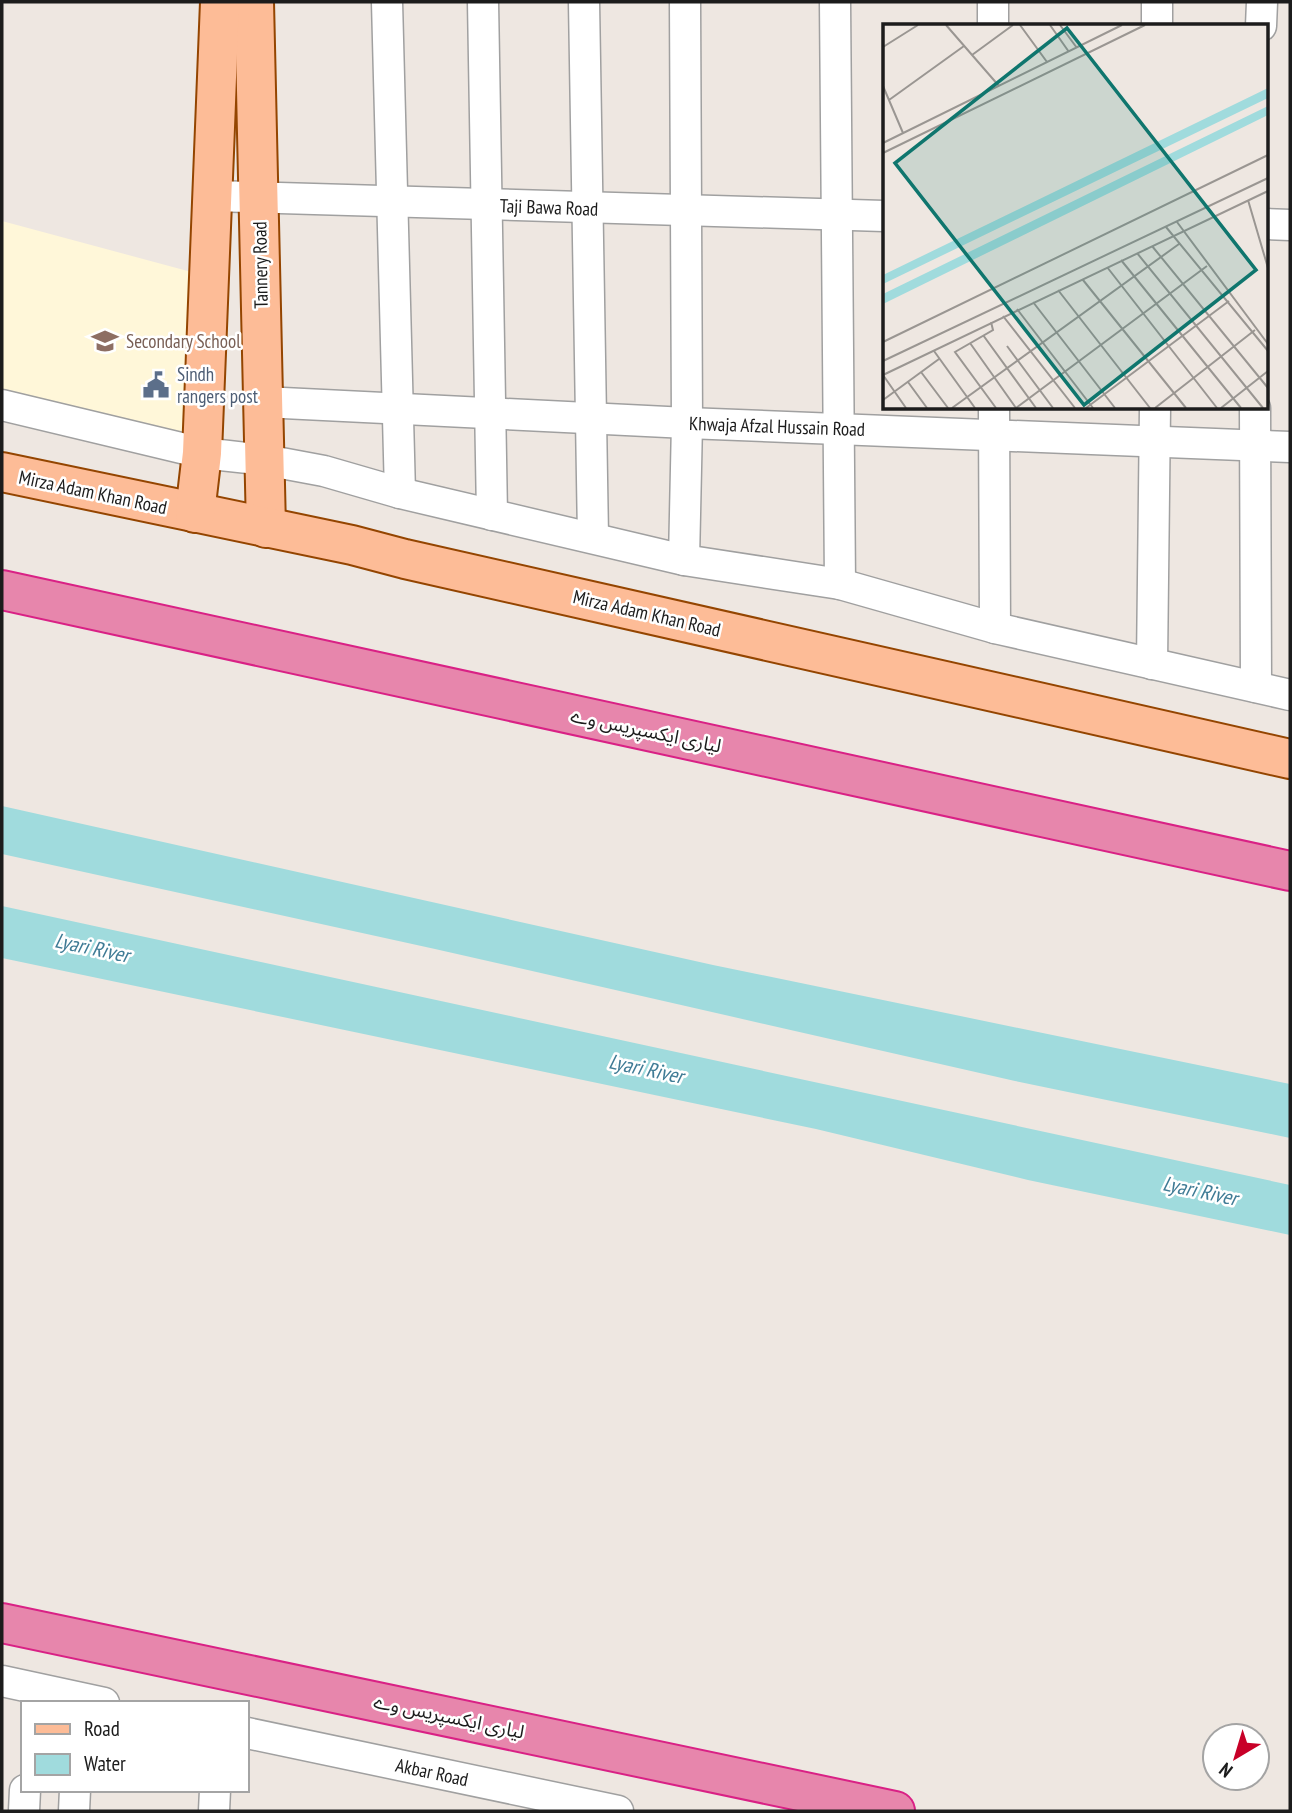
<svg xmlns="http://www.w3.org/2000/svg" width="1292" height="1813" viewBox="0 0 1292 1813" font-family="'PT Sans Narrow','Noto Sans Arabic',sans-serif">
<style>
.education{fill:#fff7d9}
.water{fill:#a0dbdd}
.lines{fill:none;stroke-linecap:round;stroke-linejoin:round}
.minor-casing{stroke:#a0a0a0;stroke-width:33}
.major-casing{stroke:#944500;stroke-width:42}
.highway-casing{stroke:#d92185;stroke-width:42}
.minor{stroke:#fff;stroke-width:30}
.major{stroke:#fdbc97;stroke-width:38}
.highway{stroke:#e786ac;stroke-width:38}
.labels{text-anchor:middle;stroke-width:5;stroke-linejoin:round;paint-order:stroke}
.street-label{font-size:19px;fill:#1c1c1c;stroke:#fff}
.education-label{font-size:19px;fill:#785e54;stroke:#fff;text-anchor:start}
.service-label{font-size:19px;fill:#4e5e75;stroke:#fff;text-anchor:start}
.water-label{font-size:21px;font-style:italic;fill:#3f7b95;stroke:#fff}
.inset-road{fill:none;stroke:#9a9692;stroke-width:2}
.view{fill:#0f766e;fill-opacity:0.15;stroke:#0f766e;stroke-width:3.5}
.inset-edge{fill:none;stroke:#1c1c1c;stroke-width:3.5}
</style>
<rect width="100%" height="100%" fill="#eee7e1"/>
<polygon class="education" points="2,221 210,277 202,453 2,405"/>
<g class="water">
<polygon points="2,806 713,965 1290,1084 1290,1138 1015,1081 435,949 2,854"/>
<polygon points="2,906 1290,1185 1290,1235 1028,1180 816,1129 2,958"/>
</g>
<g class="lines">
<g class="minor-casing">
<g id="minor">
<polyline points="387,2 400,493"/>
<polyline points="483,2 492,515"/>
<polyline points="584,2 593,537"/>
<polyline points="835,2 840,584"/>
<polyline points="993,2 993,26"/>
<polyline points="1157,2 1157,26"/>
<polyline points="1261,26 1262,2"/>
<polyline points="214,196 884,216"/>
<polyline points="1266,224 1290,225"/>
<polyline points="263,402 687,423 1290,447"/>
<polyline points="2,405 202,453 265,460 324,471 400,493 684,560 840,584 995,628 1290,695"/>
<polyline points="994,408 995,628"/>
<polyline points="1255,408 1256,687"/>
<polyline points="684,560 687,423 685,2"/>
<polyline points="1152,664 1155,408"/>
<polyline points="2,1681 104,1703"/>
<polyline points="247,1733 618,1811"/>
<polyline points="24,1811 25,1790"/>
<polyline points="74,1811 75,1790"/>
<polyline points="214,1811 215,1790"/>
</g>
</g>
<g class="major-casing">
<g id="major">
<polyline points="254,2 266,528"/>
<polyline points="2,472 352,545 405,559 1290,759"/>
<polyline points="195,513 202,453 220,2"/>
</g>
</g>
<g class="highway-casing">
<g id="highway">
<polyline points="2,590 1290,871"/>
<polyline points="2,1623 895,1811"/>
</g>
</g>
<use href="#minor" class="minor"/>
<use href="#major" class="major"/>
<use href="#highway" class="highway"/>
</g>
<defs>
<g id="school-bare" transform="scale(2.1)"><path d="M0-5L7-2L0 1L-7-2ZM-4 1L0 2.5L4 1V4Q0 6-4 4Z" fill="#8d6e63" stroke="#fff" stroke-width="2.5" paint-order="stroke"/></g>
<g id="civic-bare" transform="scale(2.1)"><path d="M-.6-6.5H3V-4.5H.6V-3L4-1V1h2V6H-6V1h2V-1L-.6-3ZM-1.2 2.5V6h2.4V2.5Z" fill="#5c6f8a" stroke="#fff" stroke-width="2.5" paint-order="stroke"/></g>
</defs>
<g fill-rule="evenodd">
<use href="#school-bare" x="105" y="341"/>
<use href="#civic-bare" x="156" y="385"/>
</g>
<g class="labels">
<g class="street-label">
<text transform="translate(549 207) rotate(2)" y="7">Taji Bawa Road</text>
<text transform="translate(260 265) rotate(-91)" y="7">Tannery Road</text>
<text transform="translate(777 426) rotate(2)" y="7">Khwaja Afzal Hussain Road</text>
<text transform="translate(93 492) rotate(12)" y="7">Mirza Adam Khan Road</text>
<text transform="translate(647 613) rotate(13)" y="7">Mirza Adam Khan Road</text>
<text transform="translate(646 730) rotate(12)" y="7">لیاری ایکسپریس وے</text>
<text transform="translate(449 1716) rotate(12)" y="7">لیاری ایکسپریس وے</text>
<text transform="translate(432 1772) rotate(12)" y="7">Akbar Road</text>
</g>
<g class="education-label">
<text x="126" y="348">Secondary School</text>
</g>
<g class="service-label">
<text x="177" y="381">Sindh<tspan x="177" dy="22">rangers post</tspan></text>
</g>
<g class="water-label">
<text transform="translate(92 948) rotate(12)" y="7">Lyari River</text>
<text transform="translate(646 1069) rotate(12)" y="7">Lyari River</text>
<text transform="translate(1200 1191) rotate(12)" y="7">Lyari River</text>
</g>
</g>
<g transform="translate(883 24)">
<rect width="385" height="385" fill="#eee7e1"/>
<path d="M385 64V74L0 260V251ZM385 82V91L0 280V270Z" fill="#a0dbdd"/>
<path class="inset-road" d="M63 1 116 62M137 1 164 38M167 1 186 28M177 1 194 24M0 23 35 1M89 31 130 1M0 62 20 109M6 76 81 22M0 119 239 1M0 129 262 1M365 176 385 244M294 198 385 320M283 203 385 327M269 222 385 364M254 229 380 384M238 236 358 384M224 243 334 384M200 256 303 384M175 266 267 384M150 278 232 384M134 285 210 384M120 292 192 384M108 298 110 306 72 328 113 384M100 311 153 384M0 318 385 131M87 319 133 384M124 322 170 384M51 327 92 384M0 337 385 154M38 348 65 384M0 351 385 167M0 351 23 384M25 358 44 384M0 376 56 335M69 384 296 220M133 384 324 242M203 384 346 277M272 384 372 306M338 384 385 347"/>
<path class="view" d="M184 4 373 246 201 381 12 139Z"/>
<rect width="385" height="385" class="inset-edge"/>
</g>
<rect width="1292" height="1813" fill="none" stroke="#1c1c1c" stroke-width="7"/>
<rect x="21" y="1701" width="228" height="91" fill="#ffffff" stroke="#a4a4a4" stroke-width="2"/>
<rect x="35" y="1724" width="35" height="10" fill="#fdbc97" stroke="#a4a4a4" stroke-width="2"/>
<text x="84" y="1736" font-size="21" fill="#1c1c1c">Road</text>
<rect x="35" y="1754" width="35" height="21" fill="#a0dbdd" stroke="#a4a4a4" stroke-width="2"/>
<text x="84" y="1771" font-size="21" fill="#1c1c1c">Water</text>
<g transform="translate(1236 1757) rotate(218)"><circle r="33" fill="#ffffff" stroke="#a4a4a4" stroke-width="2"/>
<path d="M0-5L12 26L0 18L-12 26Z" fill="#c80028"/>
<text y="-10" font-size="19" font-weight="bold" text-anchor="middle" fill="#1c1c1c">N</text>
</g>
</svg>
